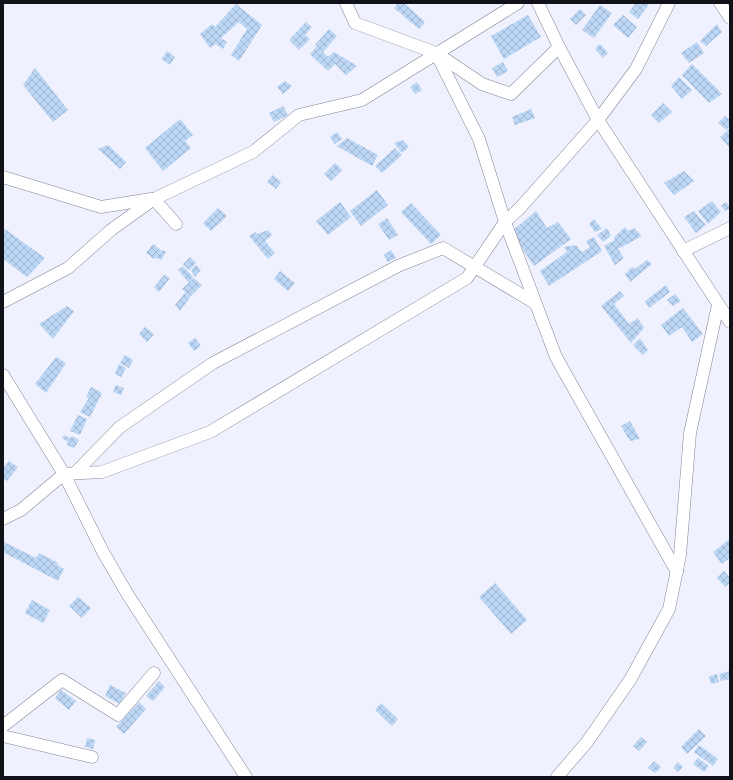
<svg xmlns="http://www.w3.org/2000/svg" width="733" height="780" viewBox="0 0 733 780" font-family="'Fira Sans',sans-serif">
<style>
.building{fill:url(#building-cross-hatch)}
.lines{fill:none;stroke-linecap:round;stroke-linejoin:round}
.minor-casing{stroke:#838595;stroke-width:13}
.minor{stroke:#fff;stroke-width:12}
</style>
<defs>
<pattern id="building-cross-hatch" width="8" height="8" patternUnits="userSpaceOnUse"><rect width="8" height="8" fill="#bcd6f5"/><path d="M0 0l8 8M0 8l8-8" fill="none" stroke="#a1b7d1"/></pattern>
</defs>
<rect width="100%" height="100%" fill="#eff1ff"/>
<g class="building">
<polygon points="398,3 404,3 425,22 419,29 394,8"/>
<polygon points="636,3 650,3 638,19 629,12"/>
<polygon points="236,4 262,25 239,61 231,55 247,29 239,22 221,38 227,42 223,49 216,44 210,48 200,34 212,24 215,27"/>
<polygon points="600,5 612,13 594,38 582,30"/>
<polygon points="580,9 586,15 576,25 570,19"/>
<polygon points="528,15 541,37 504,59 491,36"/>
<polygon points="623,15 637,27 628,38 613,25"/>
<polygon points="306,22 312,27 305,35 310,39 299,50 289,40"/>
<polygon points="717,24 722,32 706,46 700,41"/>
<polygon points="329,29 337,36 323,52 328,57 334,52 357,66 346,75 335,64 328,71 310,54 317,46 315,45"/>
<polygon points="697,42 704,53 689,63 681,53"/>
<polygon points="600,44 608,53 603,58 595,49"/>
<polygon points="167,51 175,57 170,65 162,59"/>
<polygon points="503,62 508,71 497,77 492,68"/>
<polygon points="692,64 722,94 709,103 682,75"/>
<polygon points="35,68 68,110 53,122 23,85"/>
<polygon points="679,77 692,90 682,99 671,86"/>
<polygon points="285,81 292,86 283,94 277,87"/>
<polygon points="417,82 422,90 415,94 410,87"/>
<polygon points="663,103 672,112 659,123 651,115"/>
<polygon points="283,106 288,115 274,122 269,113"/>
<polygon points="531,109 535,118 515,125 512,117"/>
<polygon points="725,116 730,120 730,126 726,130 718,123"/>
<polygon points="180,119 193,135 185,141 191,148 163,171 145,148"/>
<polygon points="730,128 730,148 720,137"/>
<polygon points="337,132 342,139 335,144 330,137"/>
<polygon points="347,138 378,155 372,166 337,146"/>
<polygon points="403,140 409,147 402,153 394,143"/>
<polygon points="108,145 126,162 120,169 98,149"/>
<polygon points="395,148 402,155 382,173 375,166"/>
<polygon points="335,163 342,170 331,181 324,174"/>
<polygon points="684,171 694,181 674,195 664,183"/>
<polygon points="273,175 281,182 276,189 267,182"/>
<polygon points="377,190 388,205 361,226 350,211"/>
<polygon points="712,201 721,212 708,224 698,211"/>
<polygon points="340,202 351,217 328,235 316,221"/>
<polygon points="726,202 730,208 725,211 721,206"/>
<polygon points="411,203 441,235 431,244 401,212"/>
<polygon points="218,208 227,216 211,231 203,223"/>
<polygon points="536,211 547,228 558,222 571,239 534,266 511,232"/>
<polygon points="694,211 706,225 696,233 684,217"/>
<polygon points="387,218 398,235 389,240 378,224"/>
<polygon points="594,219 602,229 595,232 589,224"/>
<polygon points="625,227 628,231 634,228 642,236 618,249 624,258 615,265 604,246 615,240 614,237"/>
<polygon points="607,228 611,236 603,242 597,235"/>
<polygon points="5,229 45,258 27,277 3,259 3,233"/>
<polygon points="268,230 272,235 265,241 275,253 268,259 249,236 255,232 257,234"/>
<polygon points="594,237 602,251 549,286 540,271 567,252 564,247 576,245 582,252 590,247 586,241"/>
<polygon points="153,244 161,250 154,259 146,253"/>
<polygon points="162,250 166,252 161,260 155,257"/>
<polygon points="391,250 396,258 388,262 384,255"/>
<polygon points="190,257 196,263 189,270 183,264"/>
<polygon points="647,260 652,264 630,282 625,274 632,267 635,269"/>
<polygon points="196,265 201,270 195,277 191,270"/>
<polygon points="183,266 193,277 189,283 178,270"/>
<polygon points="280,271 295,283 288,291 274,279"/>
<polygon points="164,275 170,278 159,292 154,287"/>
<polygon points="194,278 202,285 190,297 182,289"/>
<polygon points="666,285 670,292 649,308 645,301"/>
<polygon points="620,291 624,296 614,304 629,324 638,318 644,328 631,343 601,306"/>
<polygon points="185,293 190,297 180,311 175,305"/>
<polygon points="675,294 681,301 673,306 667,300"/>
<polygon points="67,306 74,311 53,339 39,324"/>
<polygon points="683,308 703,334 692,342 682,327 669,336 661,325"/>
<polygon points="145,327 154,334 147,342 139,334"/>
<polygon points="195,338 201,346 194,351 188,343"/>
<polygon points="640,338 648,350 643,355 633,345"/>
<polygon points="125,355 133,360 129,368 120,363"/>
<polygon points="56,357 66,363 46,393 35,384"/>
<polygon points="119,364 126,368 121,377 115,374"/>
<polygon points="116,385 124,388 121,395 113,392"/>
<polygon points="91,387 102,393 90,417 80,412 89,398 86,397"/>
<polygon points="78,415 87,419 80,435 70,431"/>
<polygon points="630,421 640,439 630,441 621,426"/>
<polygon points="64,435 70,438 72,436 79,440 74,448 67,445 68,442 62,438"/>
<polygon points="9,461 18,467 7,481 3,478 3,469"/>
<polygon points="730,539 730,558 722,564 713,552"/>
<polygon points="4,542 36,558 39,553 58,563 57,565 64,569 58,581 3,552"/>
<polygon points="724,571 730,578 730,583 725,587 717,578"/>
<polygon points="495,583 527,620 511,634 479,597"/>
<polygon points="78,597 91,608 82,618 69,606"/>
<polygon points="32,600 50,610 43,623 25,613"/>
<polygon points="730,671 730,679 721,681 719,674"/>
<polygon points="717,674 719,682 711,684 709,676"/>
<polygon points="159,681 165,687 153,701 146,696"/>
<polygon points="110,685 126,693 120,704 105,696"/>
<polygon points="61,690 76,701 69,710 55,698"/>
<polygon points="139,702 146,709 124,734 116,727"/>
<polygon points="381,703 398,719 392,726 375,710"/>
<polygon points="699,729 706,736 687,754 681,747"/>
<polygon points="641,737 647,742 639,751 633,746"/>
<polygon points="87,738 95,740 93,749 85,747"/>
<polygon points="699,745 718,759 713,766 694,752"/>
<polygon points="698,758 709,766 704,772 693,764"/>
<polygon points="654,761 661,767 655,773 648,768"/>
<polygon points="678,762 683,767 678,772 673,768"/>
</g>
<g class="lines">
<g class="minor-casing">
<g id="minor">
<polyline points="346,3 355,23 436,53 482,84 511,94 559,47"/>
<polyline points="538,3 559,47 598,120 730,322"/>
<polyline points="720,3 730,18"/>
<polyline points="436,53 479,139 505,222 556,357 677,572"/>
<polyline points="3,177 101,207 151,199"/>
<polyline points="176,224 154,199 253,152 299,115 362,100 518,3"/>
<polyline points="683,251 730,228"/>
<polyline points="3,302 68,268 111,230 154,199"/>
<polyline points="3,375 64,474 103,552 128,595 246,777"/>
<polyline points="75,473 120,427 213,363 398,266 443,248 535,303"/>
<polyline points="3,519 21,510 64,474 102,472 210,432 467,278 505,222 520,208 598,120 636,69 669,3"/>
<polyline points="3,726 62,680 118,715 154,673"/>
<polyline points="3,736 92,757"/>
<polyline points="557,777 587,742 630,680 669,609 680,555 690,433 718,305"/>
</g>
</g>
<use href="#minor" class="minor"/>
</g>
<rect width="733" height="780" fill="none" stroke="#111217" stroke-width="8"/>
</svg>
